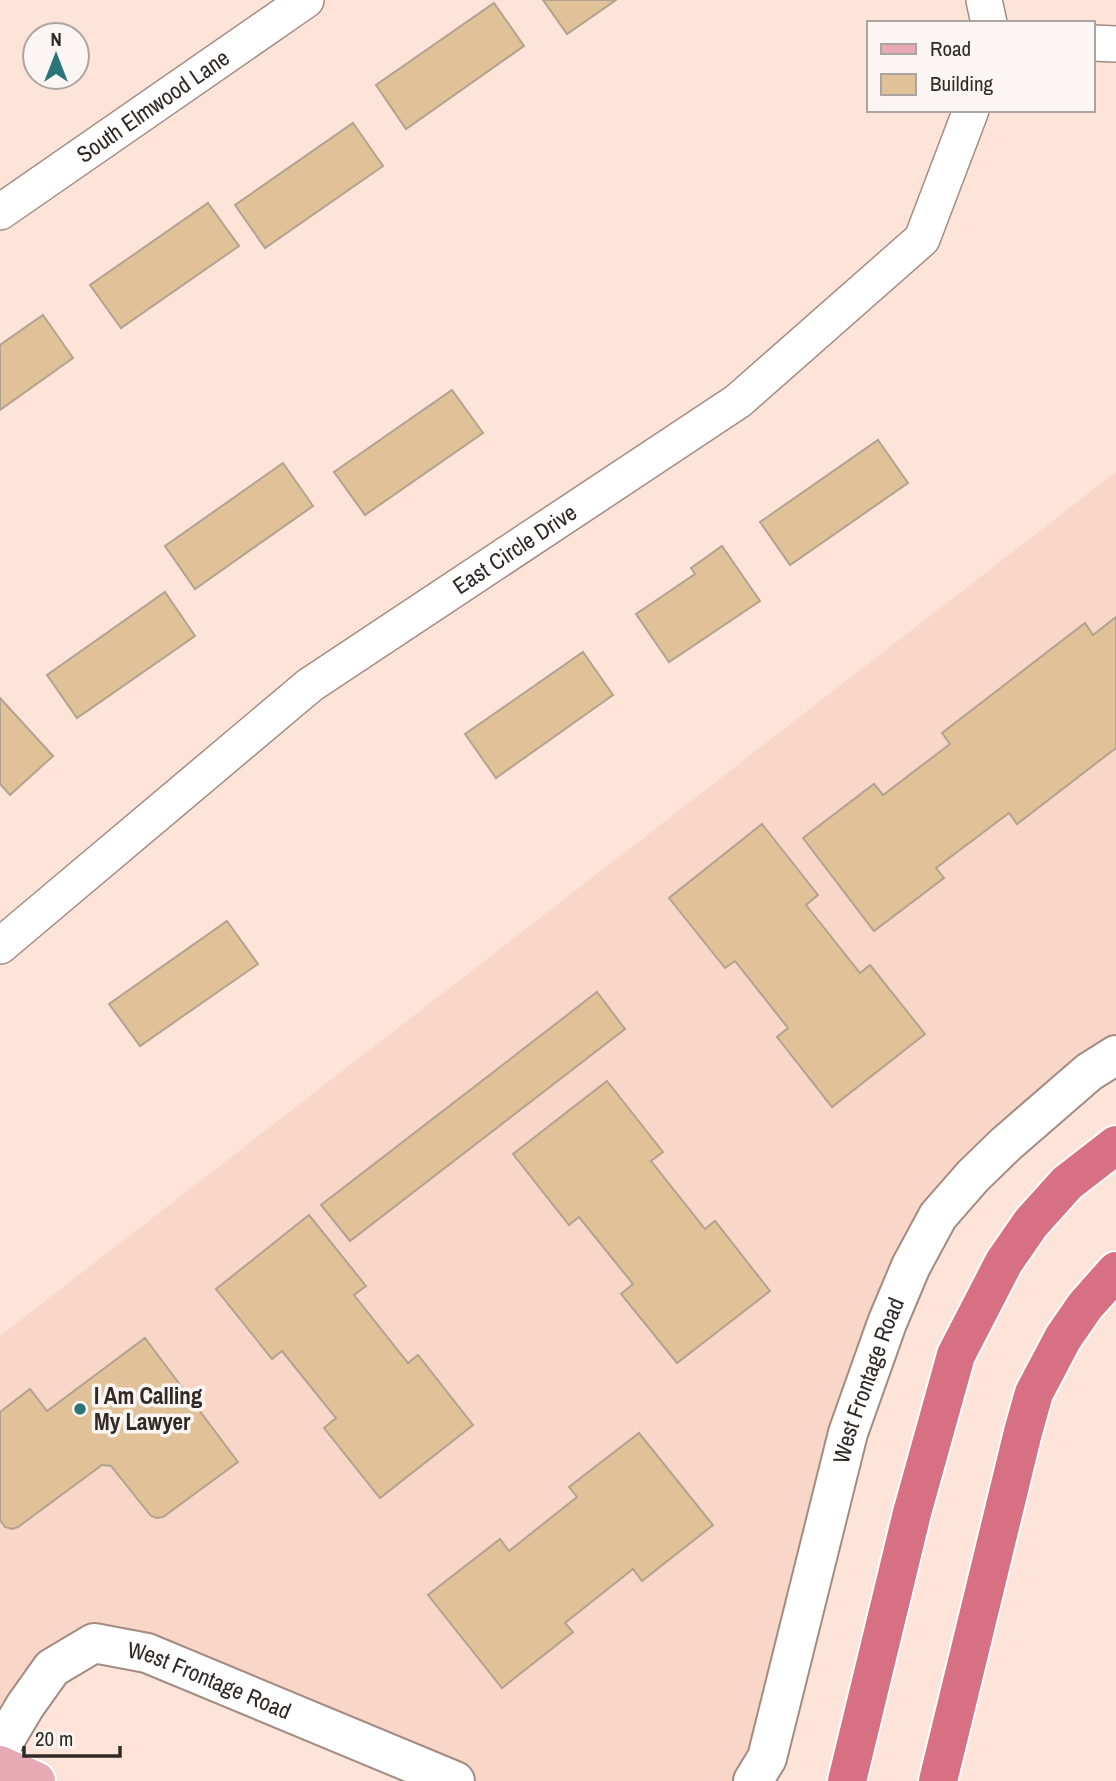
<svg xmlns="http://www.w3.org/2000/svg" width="1116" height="1781" viewBox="0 0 1116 1781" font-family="'Archivo Narrow',sans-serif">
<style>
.built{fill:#f8d6c8}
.building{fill:#e0c198;stroke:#b2a390;stroke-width:2}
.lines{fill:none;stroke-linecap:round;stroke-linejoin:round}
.street-casing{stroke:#a38b82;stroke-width:38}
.secondary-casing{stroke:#a38b82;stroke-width:42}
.primary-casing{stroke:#fff;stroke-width:42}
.highway-casing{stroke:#fff;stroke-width:42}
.street{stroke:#fff;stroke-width:35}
.secondary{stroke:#fff;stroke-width:38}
.primary{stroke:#e7a9b4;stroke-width:38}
.highway{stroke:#d77082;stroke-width:38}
.poi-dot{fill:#2a747a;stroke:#fbf6f3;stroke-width:2.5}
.labels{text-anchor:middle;stroke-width:7;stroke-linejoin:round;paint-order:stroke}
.street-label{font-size:23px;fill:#322824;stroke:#fbf6f3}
.poi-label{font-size:23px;font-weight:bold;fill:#322824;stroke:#fbf6f3;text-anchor:start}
</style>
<rect width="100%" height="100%" fill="#fee3d9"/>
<polygon class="built" points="1116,472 1116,1055 938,1216 753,1781 455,1781 94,1643 0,1748 0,1336"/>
<g class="building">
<polygon points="543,0 616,0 567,34"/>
<polygon points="494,3 524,46 406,129 376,85"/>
<polygon points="353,123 383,166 265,248 235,205"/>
<polygon points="208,203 239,246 121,328 90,285"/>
<polygon points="43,315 73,358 0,410 0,345"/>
<polygon points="452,390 483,433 365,515 334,472"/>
<polygon points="878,440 908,483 790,565 760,522"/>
<polygon points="283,463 313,506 195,589 165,546"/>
<polygon points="722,546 760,601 669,662 636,614 695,574 691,568"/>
<polygon points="165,592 195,636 77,718 47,675"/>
<polygon points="1116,617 1116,748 1017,824 1009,813 936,868 944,878 874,931 803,838 874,784 883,795 950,744 942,733 1085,623 1093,635"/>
<polygon points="583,652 613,695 496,778 465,734"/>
<polygon points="0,698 53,756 10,795 0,784"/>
<polygon points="762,824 818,895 806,905 860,973 870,965 925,1034 832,1107 777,1037 788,1028 735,961 725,968 669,898"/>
<polygon points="227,921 258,964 140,1046 109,1004"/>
<polygon points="597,992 625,1029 350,1241 321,1205"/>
<polygon points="607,1081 663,1152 651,1161 705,1229 715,1221 770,1291 677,1363 621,1294 633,1284 579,1217 569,1225 513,1154"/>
<polygon points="309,1215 366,1286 354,1295 408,1363 418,1355 473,1425 380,1498 324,1428 336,1418 282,1351 272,1359 216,1289"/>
<polygon points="145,1338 238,1462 163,1517 157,1518 151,1516 111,1466 102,1465 18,1527 12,1529 5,1527 0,1520 0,1412 30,1389 47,1411"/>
<polygon points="639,1433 713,1525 642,1581 633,1569 565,1623 573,1632 502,1688 428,1595 500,1539 509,1551 577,1497 569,1487"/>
</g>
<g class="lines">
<g class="street-casing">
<g id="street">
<polyline points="984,0 989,23"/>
<polyline points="1093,43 1116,44"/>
<path id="s1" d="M0 212 306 0"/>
<path id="s2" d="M0 946 310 685 738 401 922 239 971 110"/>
</g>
</g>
<g class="secondary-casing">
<g id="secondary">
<path id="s3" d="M0 1748 25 1706 52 1668 94 1643 147 1653 455 1781"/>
<path id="s4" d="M753 1781 767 1758 848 1433 887 1323 911 1266 938 1216 973 1176 1006 1144 1089 1072 1116 1055"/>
</g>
</g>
<g class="primary-casing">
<polyline id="primary" points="0,1765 36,1781"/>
</g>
<g class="highway-casing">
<g id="highway">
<polyline points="847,1781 912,1513 956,1355 1004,1262 1031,1223 1067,1183 1116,1145"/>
<polyline points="938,1781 1023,1432 1034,1393 1063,1338 1085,1306 1116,1271"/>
</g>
</g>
<use href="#street" class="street"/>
<use href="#secondary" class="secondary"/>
<use href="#primary" class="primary"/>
<use href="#highway" class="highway"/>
</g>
<circle class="poi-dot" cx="80" cy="1409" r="7"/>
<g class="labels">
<g class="street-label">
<text dy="8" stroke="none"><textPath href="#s1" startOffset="186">South Elmwood Lane</textPath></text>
<text dy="8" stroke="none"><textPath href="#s2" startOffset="651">East Circle Drive</textPath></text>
<text dy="8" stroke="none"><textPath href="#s4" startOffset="418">West Frontage Road</textPath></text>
<text dy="8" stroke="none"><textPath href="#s3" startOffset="266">West Frontage Road</textPath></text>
</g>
<g class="poi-label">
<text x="94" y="1404">I Am Calling<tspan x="94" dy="26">My Lawyer</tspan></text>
</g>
</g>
<rect x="867" y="21" width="228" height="91" fill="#fbf6f3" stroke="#aba4a0" stroke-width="2"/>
<rect x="881" y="44" width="35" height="10" fill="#e7a9b4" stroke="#aba4a0" stroke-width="2"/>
<text x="930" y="56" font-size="21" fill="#322824">Road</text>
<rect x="881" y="74" width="35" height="21" fill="#e0c198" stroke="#aba4a0" stroke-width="2"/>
<text x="930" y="91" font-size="21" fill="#322824">Building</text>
<g transform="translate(56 56)"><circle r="33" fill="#fbf6f3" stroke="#aba4a0" stroke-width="2"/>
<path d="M0-5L12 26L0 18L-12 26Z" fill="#2a747a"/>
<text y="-10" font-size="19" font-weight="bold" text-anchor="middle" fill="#322824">N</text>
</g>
<path d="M24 1746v10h96v-10" fill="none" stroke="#322824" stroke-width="3.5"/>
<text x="35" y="1746" font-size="21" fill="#322824" stroke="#fbf6f3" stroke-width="5" paint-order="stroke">20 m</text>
</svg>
